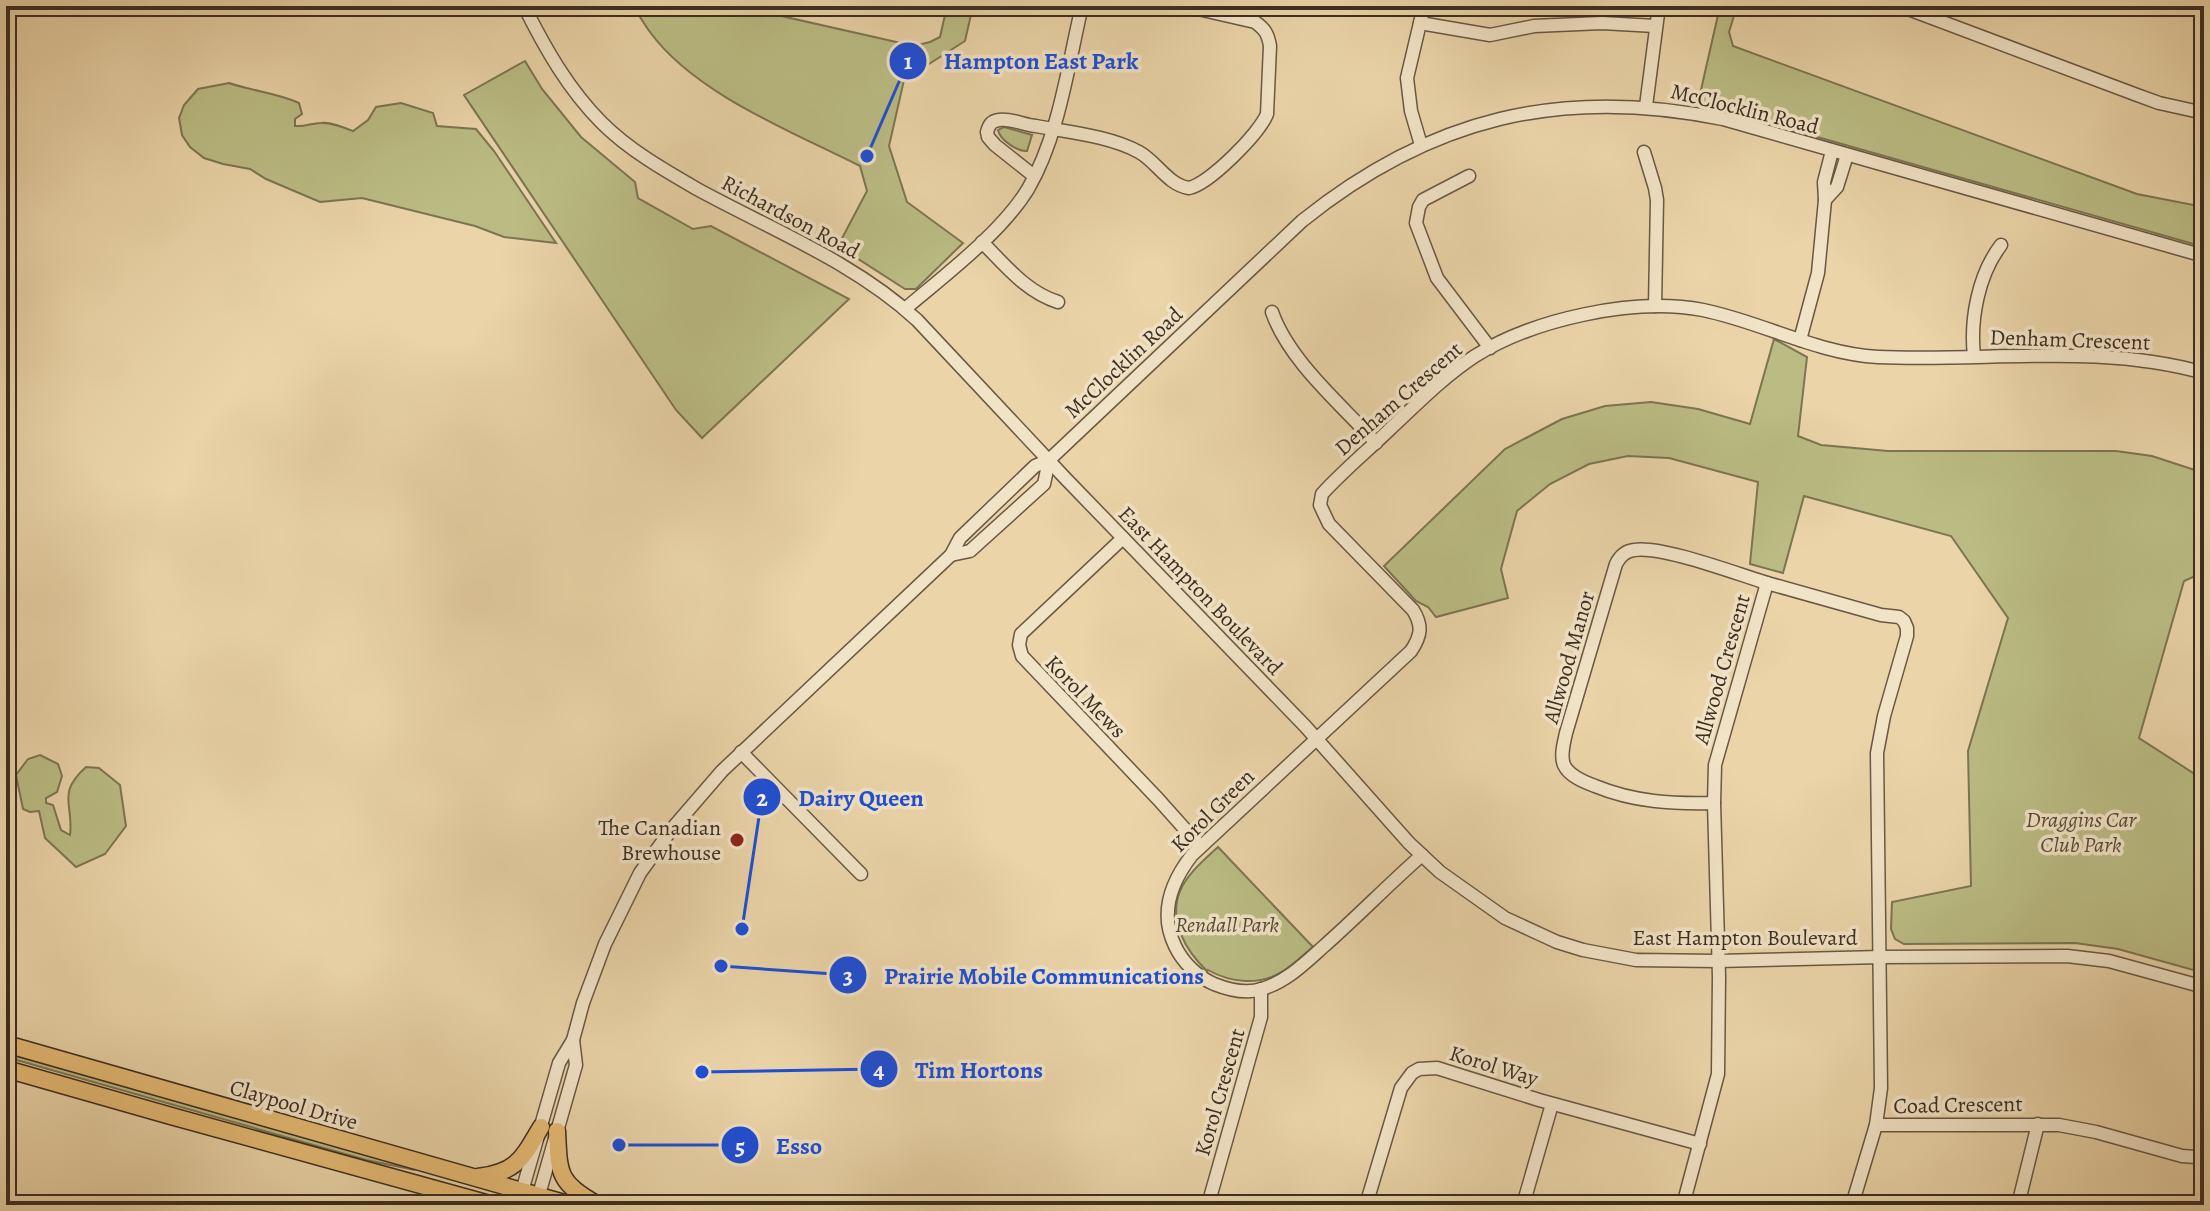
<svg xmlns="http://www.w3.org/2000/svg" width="2210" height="1211" viewBox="0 0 2210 1211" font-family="Alegreya,serif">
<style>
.green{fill:#bbbc84;stroke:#7c7553;stroke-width:2}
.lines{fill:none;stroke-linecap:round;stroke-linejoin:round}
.minor-casing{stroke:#685844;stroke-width:15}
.major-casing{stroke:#3c2e22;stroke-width:19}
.minor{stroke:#f1e3c6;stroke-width:12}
.major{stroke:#e5ba74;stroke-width:16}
.poi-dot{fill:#8f2418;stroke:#f1e3c6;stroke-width:3}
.labels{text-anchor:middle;stroke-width:7;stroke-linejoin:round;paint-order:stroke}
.street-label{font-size:22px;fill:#3c2e22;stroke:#f1e3c6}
.park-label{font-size:22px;font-style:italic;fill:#554a36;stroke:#f1e3c6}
.poi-label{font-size:22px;fill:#3c2e22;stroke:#f1e3c6;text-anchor:end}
.leader{fill:none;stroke:#1d4ed8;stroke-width:3}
.callout-dot{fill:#1d4ed8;stroke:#f1e3c6;stroke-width:3}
.mark-label{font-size:24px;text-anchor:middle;font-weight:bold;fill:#fff}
.callout-label{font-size:24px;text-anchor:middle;font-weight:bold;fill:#1d4ed8;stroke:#f1e3c6;stroke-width:7;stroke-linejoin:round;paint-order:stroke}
</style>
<rect width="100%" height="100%" fill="#ead4a8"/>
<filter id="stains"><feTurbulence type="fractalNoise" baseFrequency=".0025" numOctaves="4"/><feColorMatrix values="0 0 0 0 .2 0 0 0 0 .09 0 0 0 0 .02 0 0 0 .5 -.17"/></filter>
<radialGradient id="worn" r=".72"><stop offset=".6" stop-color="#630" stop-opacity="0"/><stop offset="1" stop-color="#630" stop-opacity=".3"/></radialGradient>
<g class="green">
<path d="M633 6H737L914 46 930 42 940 37 947 6H973L965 41 904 80 889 146 907 202 963 243 916 289H905L838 246 867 191 860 166C793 132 695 94 650 32 644 24 639 15 633 6Z"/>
<polygon points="1720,6 1737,6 1729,32 1733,46 2137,194 2204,207 2204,247 1698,103"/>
<polygon points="525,61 542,89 581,137 635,182 638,198 693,229 711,226 849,299 702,438 676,410 464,95"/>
<path d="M229 83C252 91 277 93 299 103L302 114 295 119V126C306 127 311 123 321 123 331 122 343 127 353 131L368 120 376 107 401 103 433 113 437 126 476 129 494 151 556 243 504 237 475 226 362 198 320 202 266 179 250 169 223 164 204 158 190 147 182 135 179 118 184 105 198 89Z"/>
<path d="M1004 127 1032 135 1027 151C1018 152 1000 140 998 130Z"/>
<polygon points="1774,339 1807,357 1798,436 1821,445 1888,451 2116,451 2152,456 2204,473 2204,572 2184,581 2139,738 2204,780 2204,973 2118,949 2075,943 1904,944 1895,939 1891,929 1892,902 1971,886 1968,751 2008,618 1951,536 1804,496 1783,573 1750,564 1758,482 1669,458 1628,456 1589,464 1550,484 1517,511 1501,569 1508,598 1436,617 1428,607 1416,601 1384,566 1505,449 1562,419 1605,406 1651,402 1698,409 1750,424"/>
<path d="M40 755 58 764 62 776 57 792 46 798V803L53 805 61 830 70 835C74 804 56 794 86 767L99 768 120 785 126 826 105 854 76 867 45 838 39 811 30 812 23 809 16 775 28 759Z"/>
<path d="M1218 847 1313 947C1303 955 1293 965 1283 971 1260 986 1231 983 1208 970L1207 971C1186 951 1168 921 1180 891 1188 873 1204 860 1218 847Z"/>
<polygon points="6,1053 390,1162 415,1170 366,1160 6,1057"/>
</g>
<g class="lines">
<g class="minor-casing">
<g id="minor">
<path d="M524 6C545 48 568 89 602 123 629 150 664 170 697 189 772 230 854 262 917 320L1066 479 1305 726 1409 843 1440 872 1505 918 1557 942 1583 950 1636 960 1718 961 1881 957 2067 956 2109 961 2204 987"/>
<polyline points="1900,6 2137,95 2159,103 2204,113"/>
<polyline points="1420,23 1490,35 1534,26 1602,23 1655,26"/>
<polyline points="1646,106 1659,6"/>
<polyline points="1421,145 1411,111 1407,78 1424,6"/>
<polyline points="1644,152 1655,188 1657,200 1655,306"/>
<path d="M1034 176 995 145 988 137 987 132C989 125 991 121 999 120 1011 118 1024 125 1036 126 1068 132 1110 136 1139 152 1157 162 1168 185 1189 188 1209 184 1259 134 1267 114L1270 46C1268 34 1265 29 1255 22L1185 6"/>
<polyline points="1469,176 1423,200 1419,207 1416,223 1437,278 1490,348"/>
<polyline points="1825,200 1837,187 1847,155"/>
<path d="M982 242C1005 265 1026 292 1058 302"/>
<path d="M905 309C945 275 1001 233 1028 189 1059 136 1068 65 1082 6"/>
<path d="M1272 312C1289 361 1341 404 1376 443"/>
<polyline points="1800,340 1818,273 1825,200 1824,182 1832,151"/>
<path d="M1974 356C1970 320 1978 275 2001 245"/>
<polyline points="1123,538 1021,634 1019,645 1022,656 1158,799 1200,846"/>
<polyline points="951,555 970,551 1044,484 1049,460"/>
<polyline points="741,752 861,874"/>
<path d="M1714 803C1672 804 1634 802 1595 786 1584 782 1569 776 1564 765 1560 755 1564 743 1566 733L1616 564C1620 556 1625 551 1634 550 1661 545 1737 574 1767 583"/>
<path d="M1422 855C1388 885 1357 917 1323 947 1304 964 1287 981 1262 989 1247 994 1229 990 1214 984 1198 977 1183 963 1175 946 1159 913 1171 882 1192 855L1411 651C1421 636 1423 626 1413 610L1329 524 1320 505 1322 494C1343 471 1366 452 1388 431 1416 405 1443 377 1475 356 1534 319 1634 297 1703 310 1762 322 1818 354 1878 357 1987 362 2098 343 2204 373"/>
<polyline points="1876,1125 2059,1125 2096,1132 2182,1156 2196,1157 2204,1154"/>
<path d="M518 1205 559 1063 573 1040 583 1003 605 944 640 873 671 830 722 771 951 555 960 538 1035 466 1049 460 1302 221C1430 118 1561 86 1723 119L2204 256"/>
<polyline points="536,1205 576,1065 573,1040"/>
<polyline points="1208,1205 1261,1017 1261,989"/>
<polyline points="1366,1205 1401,1088 1412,1073 1419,1069 1437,1068 1539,1100 1700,1144"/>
<polyline points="1523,1205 1552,1104"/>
<polyline points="1683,1205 1718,1074 1719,977 1714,803 1715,765 1767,583 1881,615 1899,617 1904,621 1907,628 1907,636 1884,716 1877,753 1881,1088 1876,1125 1852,1205"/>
<polyline points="2018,1205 2038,1124"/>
</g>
</g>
<g class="major-casing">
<g id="major">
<polyline points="6,1044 571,1205"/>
<polyline points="6,1069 171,1116 493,1205"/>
<path d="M557 1131C559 1175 558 1182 598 1205"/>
<path d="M478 1177C517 1172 522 1159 541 1127"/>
</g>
</g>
<use href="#minor" class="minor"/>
<use href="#major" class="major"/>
</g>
<circle class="poi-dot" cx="737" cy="840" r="8"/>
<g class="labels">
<g class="street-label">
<text transform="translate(1745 108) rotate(14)" y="8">McClocklin Road</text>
<text transform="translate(791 216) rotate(28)" y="8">Richardson Road</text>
<text transform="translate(2070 339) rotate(2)" y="8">Denham Crescent</text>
<text transform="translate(1123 362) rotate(-43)" y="8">McClocklin Road</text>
<text transform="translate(1398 398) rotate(-41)" y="8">Denham Crescent</text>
<text transform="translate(1201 590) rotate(46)" y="8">East Hampton Boulevard</text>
<text transform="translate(1568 657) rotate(-74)" y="8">Allwood Manor</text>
<text transform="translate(1721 669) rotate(-74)" y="8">Allwood Crescent</text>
<text transform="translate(1086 696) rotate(46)" y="8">Korol Mews</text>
<text transform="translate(1212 810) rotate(-45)" y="8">Korol Green</text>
<text x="1745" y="945">East Hampton Boulevard</text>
<text transform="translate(1494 1065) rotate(17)" y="8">Korol Way</text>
<text transform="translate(1219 1092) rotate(-74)" y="8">Korol Crescent</text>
<text transform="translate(294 1104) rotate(16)" y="8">Claypool Drive</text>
<text transform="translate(1958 1104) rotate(-1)" y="8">Coad Crescent</text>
</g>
<g class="park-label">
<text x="2081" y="827">Draggins Car<tspan x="2081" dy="25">Club Park</tspan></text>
<text x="1227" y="932">Rendall Park</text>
</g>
<g class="poi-label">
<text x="721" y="835">The Canadian<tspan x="721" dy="25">Brewhouse</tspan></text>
</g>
</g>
<path class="leader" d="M867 156L908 61M742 929L762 797M721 966L848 975M702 1072L879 1069M619 1145L740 1145"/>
<g class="callout-dot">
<circle cx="867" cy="156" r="8"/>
<circle cx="742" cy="929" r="8"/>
<circle cx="721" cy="966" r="8"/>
<circle cx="702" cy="1072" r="8"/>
<circle cx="619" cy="1145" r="8"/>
<circle cx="908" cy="61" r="20"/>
<circle cx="762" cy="797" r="20"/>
<circle cx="848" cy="975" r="20"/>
<circle cx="879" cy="1069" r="20"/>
<circle cx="740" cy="1145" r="20"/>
</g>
<g class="mark-label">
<text x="908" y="69">1</text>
<text x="762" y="806">2</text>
<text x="848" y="984">3</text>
<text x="879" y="1078">4</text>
<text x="740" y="1154">5</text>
</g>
<g class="callout-label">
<text x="1041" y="69">Hampton East Park</text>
<text x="861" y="806">Dairy Queen</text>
<text x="1044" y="984">Prairie Mobile Communications</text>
<text x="979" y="1078">Tim Hortons</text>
<text x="799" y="1154">Esso</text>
</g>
<rect width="2210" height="1211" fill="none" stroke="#ead4a8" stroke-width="32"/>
<rect x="8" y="8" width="2194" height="1195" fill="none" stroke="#3c2e22" stroke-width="4"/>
<rect x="16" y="16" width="2178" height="1179" fill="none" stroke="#3c2e22" stroke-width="2"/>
<rect width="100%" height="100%" filter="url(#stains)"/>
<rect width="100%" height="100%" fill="url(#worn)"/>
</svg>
